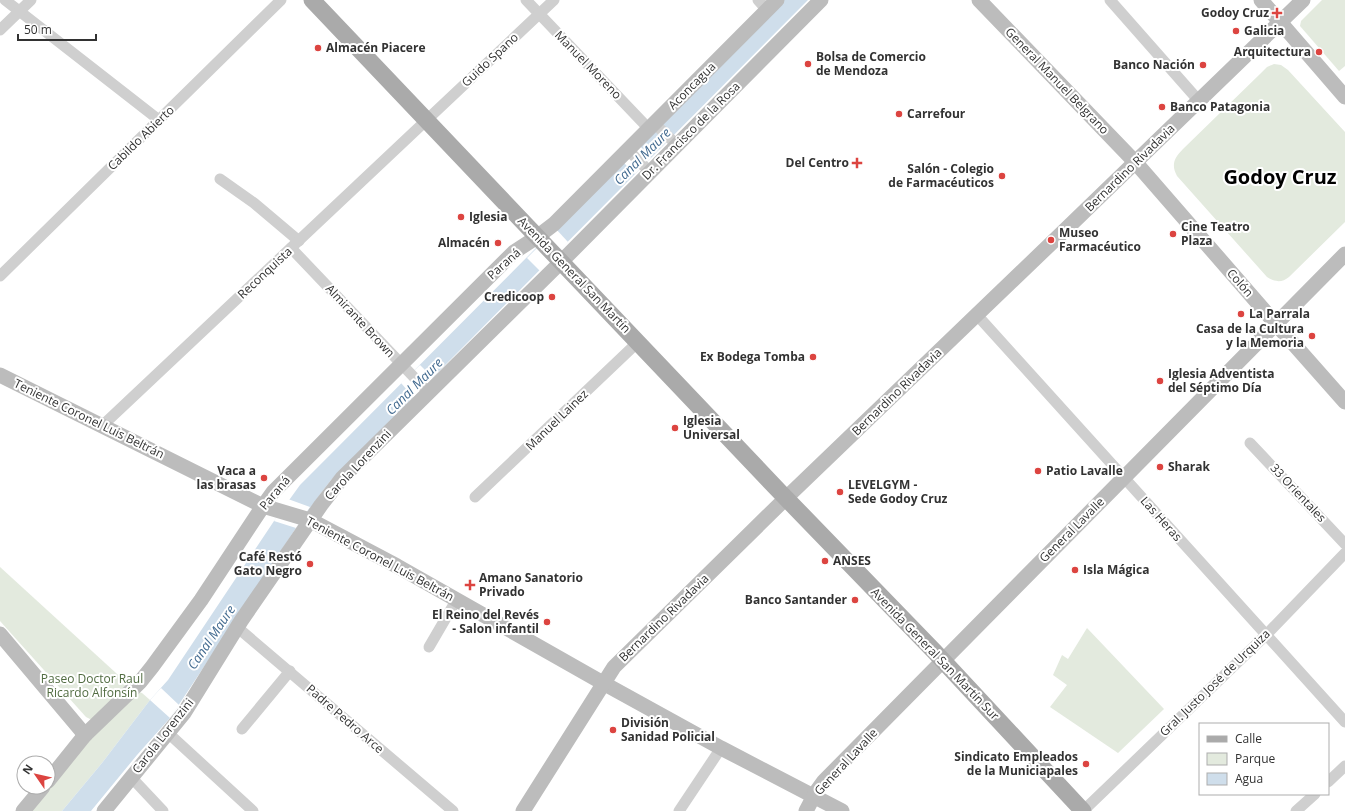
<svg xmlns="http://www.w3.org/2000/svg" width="1345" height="811" viewBox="0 0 1345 811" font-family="'Open Sans',sans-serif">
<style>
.green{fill:#e3eade}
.water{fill:#cfdeeb}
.pier{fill:#fff}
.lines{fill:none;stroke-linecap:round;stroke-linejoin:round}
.street{stroke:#cfcfcf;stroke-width:11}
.secondary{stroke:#bcbcbc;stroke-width:15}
.primary{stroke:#aaa;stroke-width:17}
.poi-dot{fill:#dc4440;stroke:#fff;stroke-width:1.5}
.labels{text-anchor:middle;stroke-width:4;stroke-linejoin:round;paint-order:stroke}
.poi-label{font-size:12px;font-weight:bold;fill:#323232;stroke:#fff;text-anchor:start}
.street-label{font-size:12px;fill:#323232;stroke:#fff}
.park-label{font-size:12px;fill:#516c41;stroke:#fff}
.water-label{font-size:13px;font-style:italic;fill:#436b90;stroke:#fff}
.town-label{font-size:20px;font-weight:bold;fill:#000;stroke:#fff}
</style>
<rect width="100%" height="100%" fill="#fff"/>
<g class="green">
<polygon points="1322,0 1345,0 1345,66 1339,71 1300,26 1301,21"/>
<path d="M1274 64 1281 65 1288 70 1345 132V222L1289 277C1282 283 1274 282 1267 277L1177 176C1171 165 1174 158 1183 149L1260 74 1267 67Z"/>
<polygon points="0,567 128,684 92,720 86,717 0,621"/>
<polygon points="1087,628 1164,709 1118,753 1050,707 1067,685 1053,675 1062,655 1068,659"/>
<polygon points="139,692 142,693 150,700 102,763 62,811 31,811 90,740"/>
</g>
<polygon class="water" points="783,0 808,0 331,480 321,493 296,528 170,718 137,755 91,811 62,811 102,763 150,700 168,680 274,521 300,485"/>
<g class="pier">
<polygon points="639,145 651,158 635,174 623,162"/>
<polygon points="556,229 568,242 540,271 527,258"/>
<polygon points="420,365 433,378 414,398 401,383"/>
<polygon points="288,499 310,507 296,528 274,521"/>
<polygon points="161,688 179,705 170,718 150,700"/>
</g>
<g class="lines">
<g class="street">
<polyline points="5,0 159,120"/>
<polyline points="526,0 649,129"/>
<polyline points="758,0 767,10"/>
<polyline points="1110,0 1199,101"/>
<polyline points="0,30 31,0"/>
<polyline points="655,124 677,145"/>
<polyline points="628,150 650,172"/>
<polyline points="220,179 254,203 299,241"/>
<polyline points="291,248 429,393"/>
<polyline points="0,276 281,0"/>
<polyline points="977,315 1345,722"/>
<polyline points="103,425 554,0"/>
<polyline points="1250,443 1345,544"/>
<polyline points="475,497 638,342"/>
<polyline points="238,628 453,811"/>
<polyline points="429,647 457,599"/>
<polyline points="242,729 290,671"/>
<polyline points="167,732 253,811"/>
<polyline points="131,777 163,811"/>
<polyline points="1328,782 1345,766"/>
<polyline points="679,811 721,748"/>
<polyline points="1083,811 1266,635 1345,553"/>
<polyline points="1296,811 1315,794"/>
</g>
<g class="secondary">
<polyline points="979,0 1136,163 1276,324 1345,402"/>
<polyline points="1261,0 1345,97"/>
<polyline points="0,375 263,506 310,520 397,566 603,683 721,748 842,811"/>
<polyline points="0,634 85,735"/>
<polyline points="48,781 85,735 140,682 152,667 201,600 263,506 273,492 514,252 537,237 554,224 777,0"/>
<polyline points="23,811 43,787"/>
<polyline points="104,811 184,713 241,621 321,505 342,478 561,262 821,0"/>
<polyline points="523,811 614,667 786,498 1063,232 1303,0"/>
<polyline points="806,811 816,792 824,781 1345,254"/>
</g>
<polyline class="primary" points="312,0 780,492 934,651 1083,811"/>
</g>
<g class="poi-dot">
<path d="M1275 7h4v4h4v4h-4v4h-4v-4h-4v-4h4z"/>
<circle cx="1236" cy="31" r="4"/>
<circle cx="318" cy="48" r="4"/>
<circle cx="1319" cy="52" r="4"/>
<circle cx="808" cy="64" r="4"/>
<circle cx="1203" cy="65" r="4"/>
<circle cx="1162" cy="107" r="4"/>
<circle cx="899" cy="114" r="4"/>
<path d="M855 157h4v4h4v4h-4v4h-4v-4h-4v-4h4z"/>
<circle cx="1002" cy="176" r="4"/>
<circle cx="461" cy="217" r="4"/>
<circle cx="1173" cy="234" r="4"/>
<circle cx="1051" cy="240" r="4"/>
<circle cx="498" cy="243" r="4"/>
<circle cx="552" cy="297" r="4"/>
<circle cx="1241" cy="314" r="4"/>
<circle cx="1312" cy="336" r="4"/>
<circle cx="813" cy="357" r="4"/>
<circle cx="1160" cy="381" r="4"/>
<circle cx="675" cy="428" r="4"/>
<circle cx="1160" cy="467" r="4"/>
<circle cx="1038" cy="471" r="4"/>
<circle cx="264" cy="478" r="4"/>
<circle cx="840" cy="492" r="4"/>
<circle cx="825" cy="561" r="4"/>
<circle cx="310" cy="564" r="4"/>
<circle cx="1075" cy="570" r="4"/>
<path d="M468 579h4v4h4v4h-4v4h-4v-4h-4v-4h4z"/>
<circle cx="855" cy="600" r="4"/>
<circle cx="547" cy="622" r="4"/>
<circle cx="613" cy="730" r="4"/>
<circle cx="1086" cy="764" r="4"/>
</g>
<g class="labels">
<g class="poi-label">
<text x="1269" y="17" text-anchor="end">Godoy Cruz</text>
<text x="1244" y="35">Galicia</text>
<text x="326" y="52">Almacén Piacere</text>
<text x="1311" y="56" text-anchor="end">Arquitectura</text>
<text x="816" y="61">Bolsa de Comercio<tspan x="816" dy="14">de Mendoza</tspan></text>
<text x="1195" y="69" text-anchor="end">Banco Nación</text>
<text x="1170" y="111">Banco Patagonia</text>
<text x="907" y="118">Carrefour</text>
<text x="849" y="167" text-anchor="end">Del Centro</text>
<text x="994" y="173" text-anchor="end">Salón - Colegio<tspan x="994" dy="14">de Farmacéuticos</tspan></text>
<text x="469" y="221">Iglesia</text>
<text x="1181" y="231">Cine Teatro<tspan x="1181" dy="14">Plaza</tspan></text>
<text x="1059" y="237">Museo<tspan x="1059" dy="14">Farmacéutico</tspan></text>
<text x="490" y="247" text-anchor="end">Almacén</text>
<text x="544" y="301" text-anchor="end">Credicoop</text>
<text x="1249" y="318">La Parrala</text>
<text x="1304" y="333" text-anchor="end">Casa de la Cultura<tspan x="1304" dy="14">y la Memoria</tspan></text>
<text x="805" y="361" text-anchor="end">Ex Bodega Tomba</text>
<text x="1168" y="378">Iglesia Adventista<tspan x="1168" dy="14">del Séptimo Día</tspan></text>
<text x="683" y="425">Iglesia<tspan x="683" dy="14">Universal</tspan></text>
<text x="1168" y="471">Sharak</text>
<text x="256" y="475" text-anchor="end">Vaca a<tspan x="256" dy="14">las brasas</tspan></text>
<text x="1046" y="475">Patio Lavalle</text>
<text x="848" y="489">LEVELGYM -<tspan x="848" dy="14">Sede Godoy Cruz</tspan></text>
<text x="302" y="561" text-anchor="end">Café Restó<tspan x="302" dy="14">Gato Negro</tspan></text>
<text x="833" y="565">ANSES</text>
<text x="1083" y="574">Isla Mágica</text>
<text x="479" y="582">Amano Sanatorio<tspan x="479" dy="14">Privado</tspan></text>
<text x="847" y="604" text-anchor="end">Banco Santander</text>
<text x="539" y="619" text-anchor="end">El Reino del Revés<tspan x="539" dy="14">- Salon infantil</tspan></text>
<text x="621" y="727">División<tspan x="621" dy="14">Sanidad Policial</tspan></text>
<text x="1078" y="761" text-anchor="end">Sindicato Empleados<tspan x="1078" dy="14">de la Municiapales</tspan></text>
</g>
<g class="street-label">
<text transform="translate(490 60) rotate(-43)" y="4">Guido Spano</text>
<text transform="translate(588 65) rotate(46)" y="4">Manuel Moreno</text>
<text transform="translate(1057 81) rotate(46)" y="4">General Manuel Belgrano</text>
<text transform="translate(692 86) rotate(-45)" y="4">Aconcagua</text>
<text transform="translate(691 131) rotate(-45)" y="4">Dr. Francisco de la Rosa</text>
<text transform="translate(141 138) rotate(-44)" y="4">Cabildo Abierto</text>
<text transform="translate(1130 168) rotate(-44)" y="4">Bernardino Rivadavia</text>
<text transform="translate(504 264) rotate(-42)" y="4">Paraná</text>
<text transform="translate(265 273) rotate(-43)" y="4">Reconquista</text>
<text transform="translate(574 275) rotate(46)" y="4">Avenida General San Martín</text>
<text transform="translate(1240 283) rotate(49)" y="4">Colón</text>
<text transform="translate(360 321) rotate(47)" y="4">Almirante Brown</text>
<text transform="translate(897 392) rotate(-44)" y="4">Bernardino Rivadavia</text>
<text transform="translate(89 419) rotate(26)" y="4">Teniente Coronel Luis Beltrán</text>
<text transform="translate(557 420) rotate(-44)" y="4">Manuel Lainez</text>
<text transform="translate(358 465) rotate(-47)" y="4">Carola Lorenzini</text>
<text transform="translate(275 493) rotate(-50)" y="4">Paraná</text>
<text transform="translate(1298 493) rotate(47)" y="4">33 Orientales</text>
<text transform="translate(1161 519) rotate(48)" y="4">Las Heras</text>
<text transform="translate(1072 530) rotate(-45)" y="4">General Lavalle</text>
<text transform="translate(380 559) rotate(28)" y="4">Teniente Coronel Luis Beltrán</text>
<text transform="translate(664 618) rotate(-44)" y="4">Bernardino Rivadavia</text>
<text transform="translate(935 654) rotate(46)" y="4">Avenida General San Martín Sur</text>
<text transform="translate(1215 683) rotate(-44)" y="4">Gral. Justo José de Urquiza</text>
<text transform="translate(345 719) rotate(41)" y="4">Padre Pedro Arce</text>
<text transform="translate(163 736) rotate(-52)" y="4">Carola Lorenzini</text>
<text transform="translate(846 762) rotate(-47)" y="4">General Lavalle</text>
</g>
<g class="park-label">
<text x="92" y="683">Paseo Doctor Raul<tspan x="92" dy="14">Ricardo Alfonsín</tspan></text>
</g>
<g class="water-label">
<text transform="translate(642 156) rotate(-45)" y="5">Canal Maure</text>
<text transform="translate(414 386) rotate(-45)" y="5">Canal Maure</text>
<text transform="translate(211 637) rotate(-56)" y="5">Canal Maure</text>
</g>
<g class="town-label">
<text x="1280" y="184">Godoy Cruz</text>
</g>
</g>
<rect x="1199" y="723" width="130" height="72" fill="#ffffff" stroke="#adadad"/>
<rect x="1207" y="736" width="20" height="6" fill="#aaaaaa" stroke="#adadad"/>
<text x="1235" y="743" font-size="12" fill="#323232">Calle</text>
<rect x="1207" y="753" width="20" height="12" fill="#e3eade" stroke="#adadad"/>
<text x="1235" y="763" font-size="12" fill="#323232">Parque</text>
<rect x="1207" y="773" width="20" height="12" fill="#cfdeeb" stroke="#adadad"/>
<text x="1235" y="783" font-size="12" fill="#323232">Agua</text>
<g transform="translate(36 775) rotate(304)"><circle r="19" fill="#ffffff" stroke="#adadad"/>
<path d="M0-3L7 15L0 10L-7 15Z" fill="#dc4440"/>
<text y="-6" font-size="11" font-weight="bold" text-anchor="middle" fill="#323232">N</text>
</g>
<path d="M18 34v6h78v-6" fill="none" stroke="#323232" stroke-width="2"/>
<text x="24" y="34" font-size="12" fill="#323232" stroke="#ffffff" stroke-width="3" paint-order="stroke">50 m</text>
</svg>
